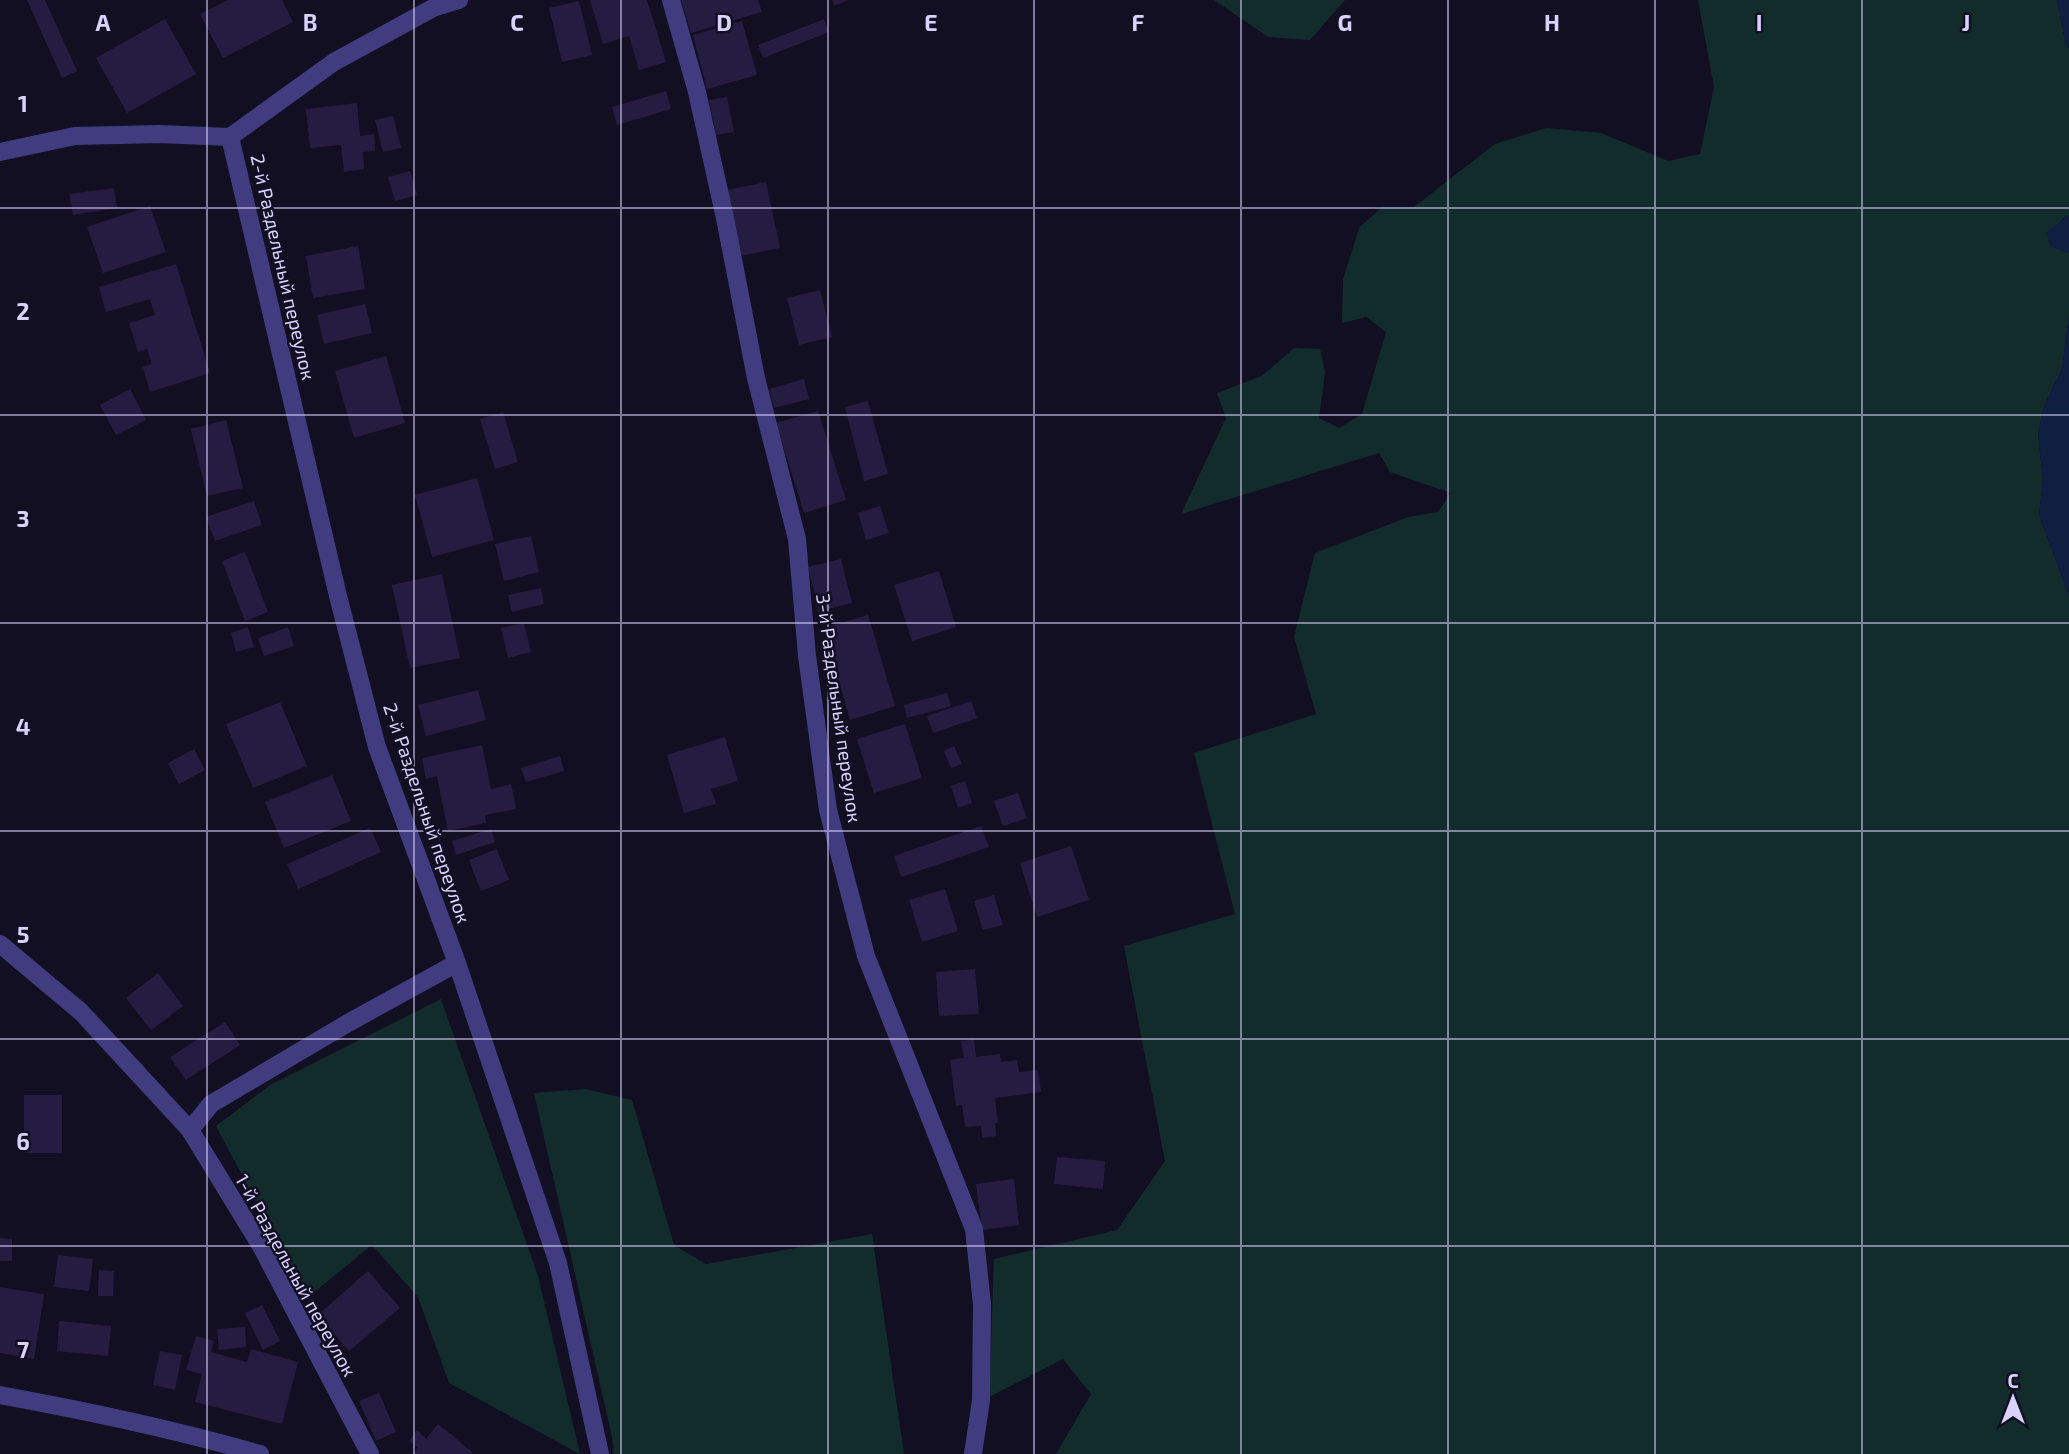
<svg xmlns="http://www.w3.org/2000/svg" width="2069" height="1454" viewBox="0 0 2069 1454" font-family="'Exo 2',sans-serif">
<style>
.green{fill:#122c2c}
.water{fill:#0e1f42}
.building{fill:#251c42}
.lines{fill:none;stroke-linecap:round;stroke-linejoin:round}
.minor{stroke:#413c7f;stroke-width:18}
.grid{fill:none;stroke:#d8d2fd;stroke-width:2;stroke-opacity:0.55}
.labels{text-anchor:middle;stroke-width:5;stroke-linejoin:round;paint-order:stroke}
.street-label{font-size:19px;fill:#d8d2fd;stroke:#130f22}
.grid-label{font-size:23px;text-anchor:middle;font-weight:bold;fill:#d8d2fd;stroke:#130f22;stroke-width:5;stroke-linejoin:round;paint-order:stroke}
</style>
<rect width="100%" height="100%" fill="#130f22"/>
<g class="green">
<polygon points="1214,0 1345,0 1310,40 1268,37"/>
<polygon points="1698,0 2057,0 2066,45 2069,48 2069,215 2062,219 2050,246 2069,253 2069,315 2062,369 2044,406 2038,434 2043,480 2039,515 2069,596 2069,1454 1056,1454 1091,1394 1063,1359 989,1397 994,1259 1117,1230 1165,1161 1124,946 1235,914 1194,753 1316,714 1294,637 1315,553 1408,517 1438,512 1451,493 1390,472 1379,453 1181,514 1226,418 1217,393 1262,376 1294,348 1320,349 1325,372 1319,418 1339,428 1362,414 1386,332 1366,317 1342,323 1343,280 1359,228 1382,207 1414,207 1495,144 1546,128 1601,133 1668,161 1700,154 1714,87"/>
<polygon points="441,999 538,1276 580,1454 449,1383 418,1297 372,1245 307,1298 216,1126 270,1085"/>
<polygon points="585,1089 632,1100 674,1245 706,1264 872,1234 904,1454 614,1454 612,1437 534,1093"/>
</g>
<g class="water">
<polygon points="2057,0 2069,0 2069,48 2066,45"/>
<polygon points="2069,215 2069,253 2050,246 2047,232"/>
<polygon points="2069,315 2069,596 2039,515 2043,480 2038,434 2044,406 2062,369"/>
</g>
<g class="building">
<polygon points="27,0 45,0 77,71 62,78"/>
<polygon points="228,0 282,0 293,22 223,58 200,14"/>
<polygon points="590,0 647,0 666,62 639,70 629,36 603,44"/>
<polygon points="681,0 758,0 762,12 691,33"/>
<polygon points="832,0 848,0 834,6"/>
<polygon points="579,1 592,55 562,62 549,8"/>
<polygon points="165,19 196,74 127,113 96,58"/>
<polygon points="824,19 829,32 763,58 758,45"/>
<polygon points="742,21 757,75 707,89 693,35"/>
<polygon points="666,91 671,109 617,125 612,107"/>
<polygon points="727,97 734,132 716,135 709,100"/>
<polygon points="357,103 360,136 374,134 375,151 363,152 364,169 344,172 341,145 310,148 306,109"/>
<polygon points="393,116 401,148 383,152 375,120"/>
<polygon points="410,171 417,195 395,201 388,177"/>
<polygon points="766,182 780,248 740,256 727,190"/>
<polygon points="114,188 117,208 73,215 69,194"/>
<polygon points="150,206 166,252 103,273 87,227"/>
<polygon points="358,246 365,289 313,298 306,256"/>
<polygon points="176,264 210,373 150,392 143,367 152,364 147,349 138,352 129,323 155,315 150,299 106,312 99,287"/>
<polygon points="820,290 832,337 799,345 787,298"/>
<polygon points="365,304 372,333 324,344 317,315"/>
<polygon points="386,356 405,423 354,438 335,371"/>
<polygon points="804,379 809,399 774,408 769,389"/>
<polygon points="130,389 146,420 116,435 100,405"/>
<polygon points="868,401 888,474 864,481 845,407"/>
<polygon points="818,411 846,500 804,513 776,423"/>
<polygon points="503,412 518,462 495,469 480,419"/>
<polygon points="226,420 243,488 207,496 191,429"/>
<polygon points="477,478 494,540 432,557 415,495"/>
<polygon points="254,501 262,525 215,541 206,517"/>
<polygon points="880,506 889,533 866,540 858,513"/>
<polygon points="531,536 539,572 504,581 495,544"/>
<polygon points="245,552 268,612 245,621 222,561"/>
<polygon points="841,559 852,603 819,611 808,567"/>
<polygon points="939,571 956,627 912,641 894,585"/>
<polygon points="442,574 460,658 410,668 392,585"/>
<polygon points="541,588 544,604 512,612 508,595"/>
<polygon points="868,615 895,706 850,720 824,628"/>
<polygon points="524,623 531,652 508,658 501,628"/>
<polygon points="248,627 254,647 236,652 231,633"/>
<polygon points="288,627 294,646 264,656 258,638"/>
<polygon points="478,690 486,720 426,736 418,705"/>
<polygon points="947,693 951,706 907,718 904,705"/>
<polygon points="971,701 977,718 933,733 927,716"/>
<polygon points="280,702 307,766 253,788 226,724"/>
<polygon points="905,724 922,778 874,793 857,739"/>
<polygon points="725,737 738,781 711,789 716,804 684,813 667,755"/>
<polygon points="482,745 491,789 511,784 516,809 485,815 486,823 448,831 437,776 426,779 422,758"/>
<polygon points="954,746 962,764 951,768 944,751"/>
<polygon points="194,749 205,770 179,784 168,763"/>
<polygon points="560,756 564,771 526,782 521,768"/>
<polygon points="332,775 351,821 284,848 265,802"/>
<polygon points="965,781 972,803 958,808 951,786"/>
<polygon points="1018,793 1027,818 1003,826 994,801"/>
<polygon points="981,826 989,847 901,877 894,856"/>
<polygon points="370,828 381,852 298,889 287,864"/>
<polygon points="491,829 495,842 456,855 452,841"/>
<polygon points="1071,846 1089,900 1037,917 1020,863"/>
<polygon points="497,849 509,880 481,891 469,860"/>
<polygon points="945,889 958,931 922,942 909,900"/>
<polygon points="994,895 1003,925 983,930 974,901"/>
<polygon points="975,969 979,1014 939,1016 936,972"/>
<polygon points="158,973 183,1006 151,1030 126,998"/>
<polygon points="225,1022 240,1045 186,1080 170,1057"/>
<polygon points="974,1039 976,1057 1000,1054 1001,1062 1017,1060 1019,1072 1038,1070 1041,1092 995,1098 998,1123 995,1123 996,1136 982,1138 981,1126 965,1127 962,1105 956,1106 950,1060 964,1058 961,1041"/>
<rect x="24" y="1095" width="38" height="58"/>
<polygon points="1057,1157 1105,1161 1103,1189 1054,1184"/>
<polygon points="1014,1179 1019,1225 982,1230 976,1184"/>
<polygon points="0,1238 12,1239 12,1261 0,1261"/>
<polygon points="58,1255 93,1259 89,1291 54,1287"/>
<polygon points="99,1270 114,1271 113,1296 98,1296"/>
<polygon points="368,1271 400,1308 349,1351 318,1315"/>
<polygon points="0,1287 44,1294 34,1359 0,1353"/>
<polygon points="262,1305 280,1341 263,1350 245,1313"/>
<polygon points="59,1321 111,1326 108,1356 57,1351"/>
<polygon points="245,1327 246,1347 219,1350 217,1329"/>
<polygon points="196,1336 214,1341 211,1352 247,1362 251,1349 298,1362 282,1424 195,1402 202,1374 186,1370"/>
<polygon points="160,1351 182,1355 175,1390 153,1385"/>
<polygon points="379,1393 396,1432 376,1441 359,1401"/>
<polygon points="438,1424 472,1452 471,1454 413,1454 418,1448 409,1441 417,1430 426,1439"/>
</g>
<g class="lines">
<g class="minor">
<polyline points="671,0 697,92 725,218 756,378 797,539 807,656 828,810 866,956 974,1229 982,1304 981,1400 973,1454"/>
<polyline points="230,137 338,596 377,747 457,963 558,1263 600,1454"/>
<polyline points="0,152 75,136 159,134 230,137 334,62 433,8 459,0"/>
<polyline points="0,944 81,1012 190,1130 261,1246 370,1454"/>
<polyline points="190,1130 211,1104 348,1023 457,963"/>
<path d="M0 1395C88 1411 174 1429 260 1454"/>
</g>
</g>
<path class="grid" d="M207 0V1454M414 0V1454M621 0V1454M828 0V1454M1034 0V1454M1241 0V1454M1448 0V1454M1655 0V1454M1862 0V1454M0 208H2069M0 415H2069M0 623H2069M0 831H2069M0 1039H2069M0 1246H2069"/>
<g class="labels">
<g class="street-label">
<text transform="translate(283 267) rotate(77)" y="7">2-й Раздельный переулок</text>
<text transform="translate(839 708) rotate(82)" y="7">3-й Раздельный переулок</text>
<text transform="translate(427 813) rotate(71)" y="7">2-й Раздельный переулок</text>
<text transform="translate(296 1275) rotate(61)" y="7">1-й Раздельный переулок</text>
</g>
</g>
<g class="grid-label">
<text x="103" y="31">A</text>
<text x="310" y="31">B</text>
<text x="517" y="31">C</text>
<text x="724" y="31">D</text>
<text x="931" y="31">E</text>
<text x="1138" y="31">F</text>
<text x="1345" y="31">G</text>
<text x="1552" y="31">H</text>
<text x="1759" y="31">I</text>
<text x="1966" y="31">J</text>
<text x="23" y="112">1</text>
<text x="23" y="320">2</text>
<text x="23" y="527">3</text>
<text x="23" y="735">4</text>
<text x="23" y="943">5</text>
<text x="23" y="1150">6</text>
<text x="23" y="1358">7</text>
</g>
<g transform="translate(2013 1398)" stroke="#130f22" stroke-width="5" paint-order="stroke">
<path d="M0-5L12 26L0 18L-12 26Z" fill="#d8d2fd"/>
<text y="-10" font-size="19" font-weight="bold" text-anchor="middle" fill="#d8d2fd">С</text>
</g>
</svg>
